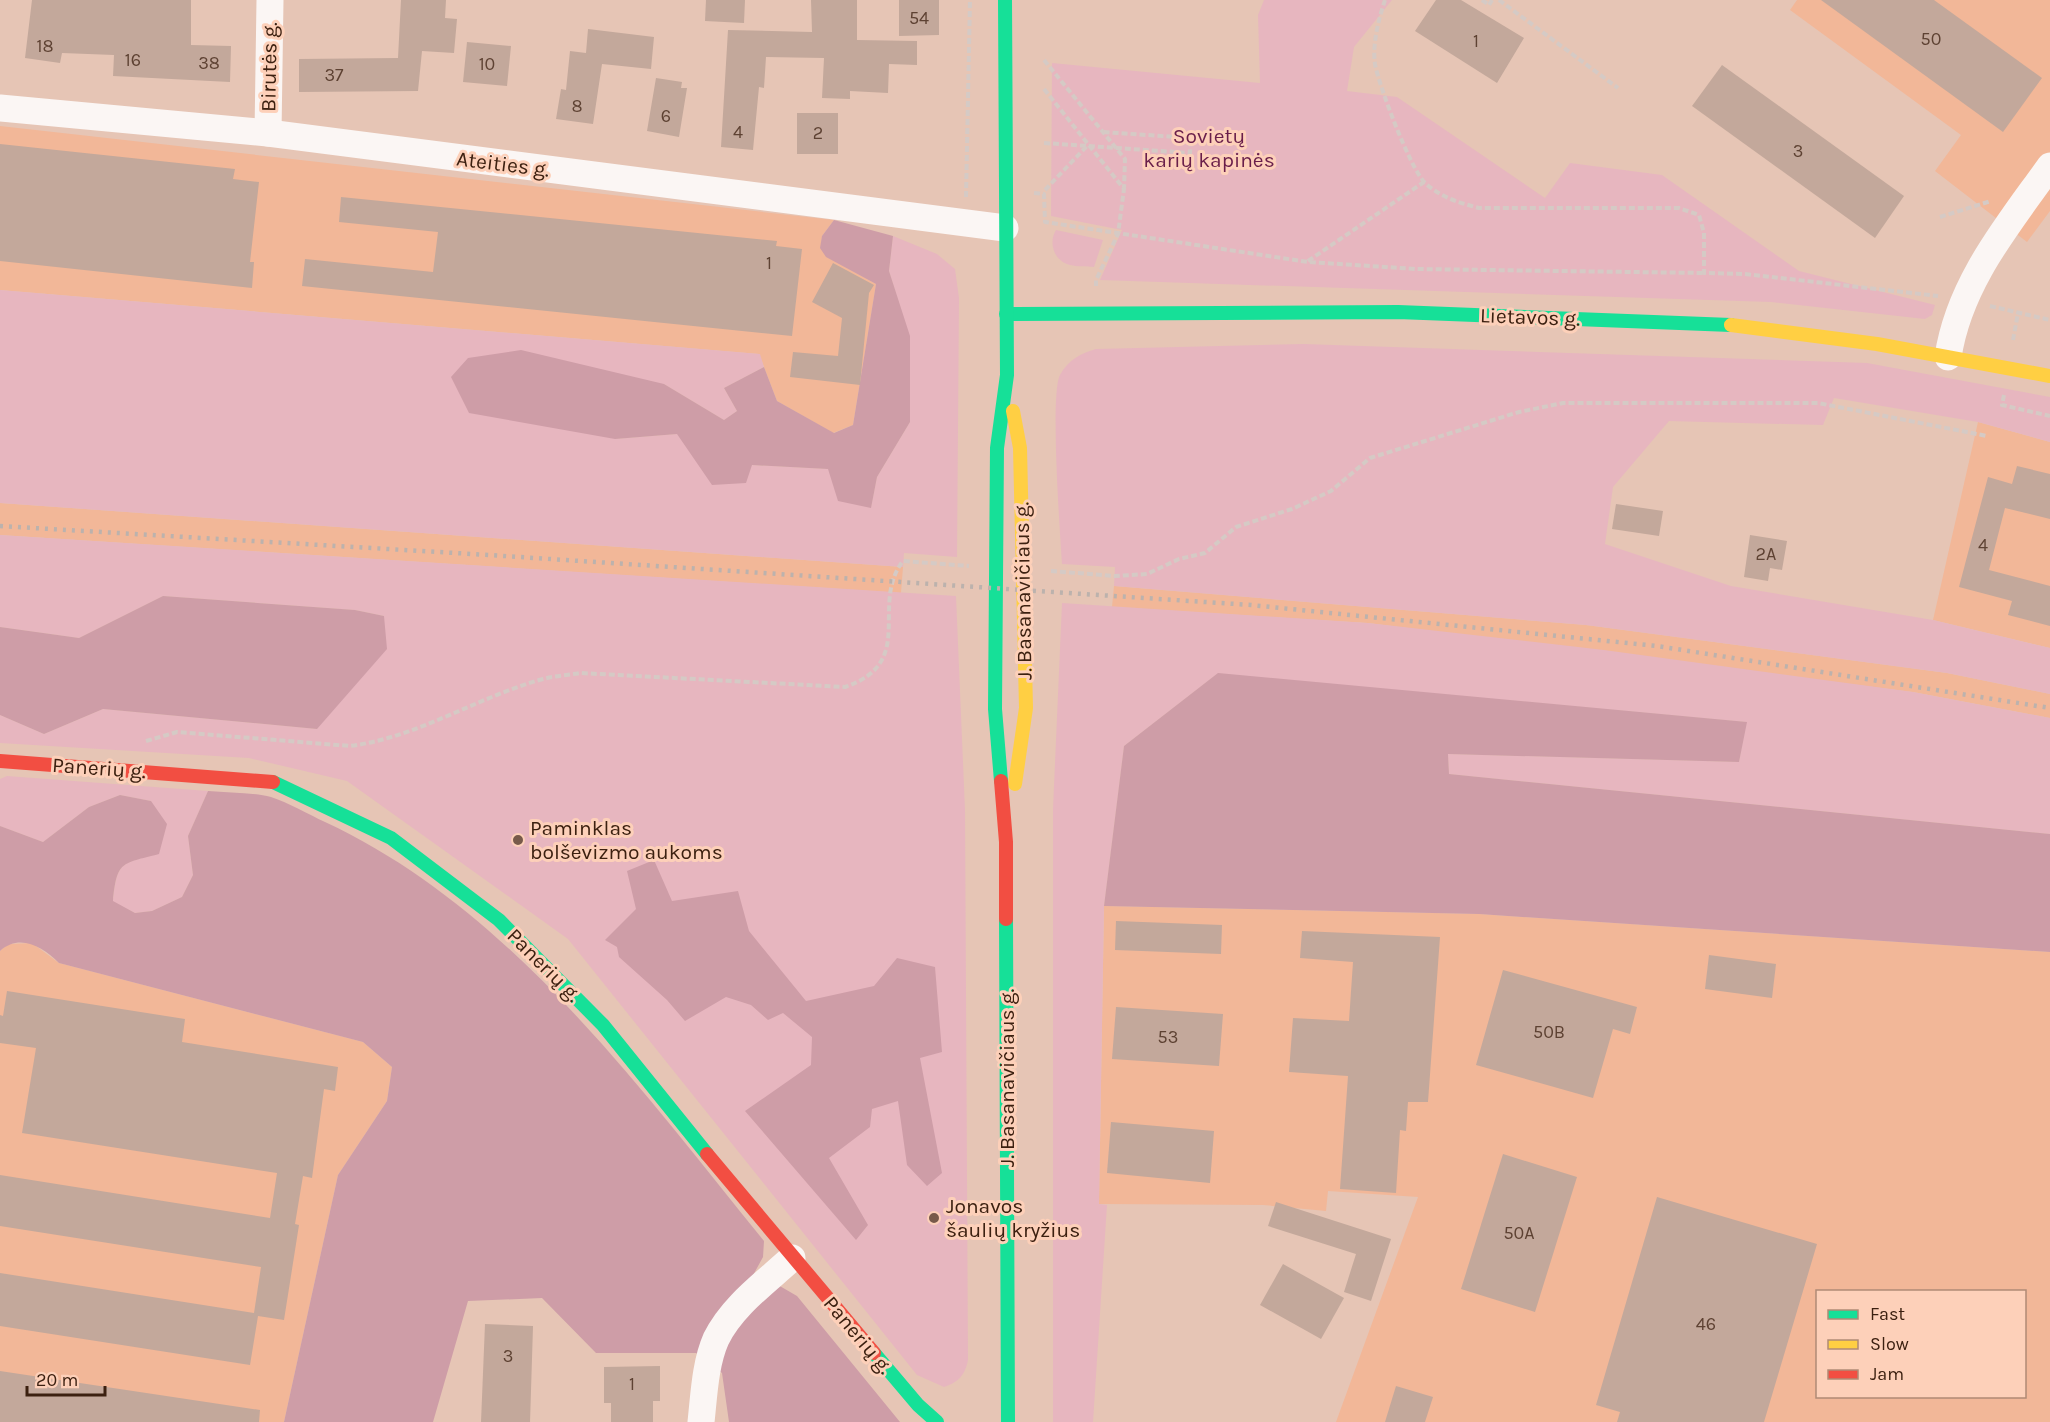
<svg xmlns="http://www.w3.org/2000/svg" width="2050" height="1422" viewBox="0 0 2050 1422" font-family="Karla,sans-serif">
<style>
.built{fill:#f2b798;fill-rule:evenodd}
.green{fill:#e7b6bf}
.forest{fill:#ce9da7}
.building{fill:#c3a89b}
.lines{fill:none;stroke-linecap:round;stroke-linejoin:round}
.path{stroke:#d5cac5;stroke-width:4;stroke-dasharray:6 3;stroke-linecap:butt}
.street{stroke:#fbf6f4;stroke-width:27}
.fast{stroke:#16e098;stroke-width:14}
.slow{stroke:#ffcf43;stroke-width:14}
.jam{stroke:#f24e42;stroke-width:14}
.rail{stroke:#bcb2ad;stroke-width:4.5;stroke-dasharray:3 6;stroke-linecap:butt}
.poi-dot{fill:#785a4a;stroke:#fdd0b9;stroke-width:2}
.labels{text-anchor:middle;stroke-width:6;stroke-linejoin:round;paint-order:stroke}
.number-label{font-size:18px;fill:#5e4233}
.street-label{font-size:21px;fill:#3c2010;stroke:#fdd0b9}
.park-label{font-size:21px;fill:#691e4a;stroke:#fdd0b9}
.poi-label{font-size:21px;fill:#3c2010;stroke:#fdd0b9;text-anchor:start}
</style>
<rect width="100%" height="100%" fill="#e6c5b5"/>
<g class="built">
<polygon points="1797,0 2050,0 2050,211 2027,242 1935,171 1961,135 1790,10"/>
<polygon points="0,126 834,220 822,236 821,248 827,257 876,284 853,425 833,433 777,401 759,354 0,290"/>
<polygon points="1978,422 2050,442 2050,648 1933,620"/>
<polygon points="0,503 903,567 901,593 0,535"/>
<polygon points="1114,586 1586,625 1947,673 2050,694 2050,718 1913,692 1368,623 1112,607"/>
<path d="M1104 906 1479 914 2050 952V1422H1336L1418 1197 1328 1191 1326 1211 1263 1205 1099 1204ZM1818 1292H2024V1396H1818Z"/>
<polygon points="32,943 59,963 363,1042 392,1067 387,1101 338,1175 284,1422 0,1422 0,951 8,944"/>
</g>
<g class="green">
<polygon points="1264,0 1392,0 1354,47 1347,91 1397,97 1545,198 1570,163 1662,175 1799,271 1935,305 1932,315 1925,319 1771,302 1100,280 1122,230 1051,216 1052,63 1260,83 1258,15"/>
<path d="M1056 230 1103 240 1094 267C1087 266 1077 267 1070 265 1054 261 1048 243 1056 230Z"/>
<polygon points="893,236 937,254 955,269 959,298 957,557 904,553 903,567 0,503 0,290 760,354 764,367 724,388 737,411 724,420 664,384 615,439 677,434 751,465 828,469 871,507 877,477 910,422 909,336 889,271"/>
<path d="M1304 344 1867 363 2050 397V442L1978 422 1834 398 1823 425 1669 421 1613 487 1605 544 1731 586 1933 620 2050 648V694L1947 673 1586 625 1114 586 1115 567 1062 564C1060 533 1050 394 1060 375 1068 360 1081 353 1096 349Z"/>
<path d="M0 535 956 596 965 810 968 1360C965 1375 959 1382 944 1387L917 1375 568 939 347 781 249 758 0 743V715L44 734 103 709 317 729 384 616 355 610 163 596 79 638 0 627Z"/>
<polygon points="1062,603 1368,623 1604,650 1913,692 2050,718 2050,834 1449,774 1448,754 1739,762 1746,722 1217,674 1124,746 1104,906 1099,1204 1107,1205 1093,1422 1053,1422 1053,809"/>
<path d="M7 776 208 791 188 836 193 875 182 897 152 911 135 913 113 902C117 861 121 864 159 853L151 801 120 795 89 807 43 842 0 826V779Z"/>
</g>
<g class="forest">
<polygon points="834,220 893,236 889,271 910,336 910,422 877,477 871,508 838,501 828,469 752,465 746,483 712,485 677,434 615,439 469,413 451,377 468,358 521,350 664,384 724,420 737,411 724,388 764,367 777,401 834,433 853,425 876,284 826,257 820,248 822,236"/>
<polygon points="163,596 355,610 384,616 387,649 317,729 103,709 44,734 0,715 0,627 79,638"/>
<polygon points="1218,673 1747,722 1739,762 1448,754 1449,774 2050,834 2050,952 1479,914 1104,906 1124,746"/>
<path d="M208 791C228 793 252 792 271 797 289 803 308 814 325 822 510 908 639 1087 764 1241L763 1257 751 1279 778 1285 797 1296 900 1422H729L722 1373 696 1353H596L542 1298 468 1301 433 1422H284L338 1175 387 1101 392 1067 363 1042 59 963C43 947 20 933 0 951V826L43 842 89 807 120 795 151 801 167 824 159 854C121 864 117 861 113 901L135 913 152 911 182 897 193 875 188 836Z"/>
<polygon points="654,860 672,901 738,891 749,931 806,1001 874,986 897,958 935,967 942,1052 920,1058 942,1173 927,1186 907,1165 898,1101 872,1109 870,1127 829,1158 868,1225 856,1240 745,1111 811,1065 812,1037 783,1013 768,1020 751,1005 726,997 685,1021 667,1000 619,957 617,947 605,940 636,909 627,871"/>
</g>
<g class="building">
<polygon points="32,0 191,0 191,45 231,46 230,82 113,76 114,55 62,53 60,63 25,58"/>
<polygon points="401,0 446,0 445,18 457,19 454,53 422,51 418,91 299,92 299,59 398,58"/>
<polygon points="706,0 745,0 744,23 705,21"/>
<polygon points="811,0 857,0 857,40 917,41 917,65 889,64 888,93 850,91 850,99 822,98 824,58 766,57 764,88 759,87 753,150 721,147 728,30 812,32"/>
<polygon points="899,0 939,0 939,35 899,36"/>
<polygon points="1436,0 1461,0 1524,38 1497,83 1415,31"/>
<polygon points="1821,0 1934,0 2042,78 2003,132"/>
<polygon points="588,29 654,37 651,69 602,64 593,124 556,119 561,89 566,90 570,51 586,53"/>
<polygon points="467,42 511,46 507,86 463,82"/>
<polygon points="1722,65 1904,196 1875,238 1692,106"/>
<polygon points="656,78 682,82 681,88 687,88 679,137 647,131"/>
<rect x="797" y="113" width="41" height="41"/>
<polygon points="0,144 235,169 233,179 259,182 250,262 254,262 252,288 0,261"/>
<polygon points="341,197 777,241 776,246 802,249 792,336 302,286 305,259 433,272 438,232 339,222"/>
<polygon points="833,263 874,285 869,293 860,385 790,377 793,352 838,356 842,318 812,302"/>
<polygon points="2017,466 2050,474 2050,519 2005,508 1989,570 2050,586 2050,626 2008,615 2012,601 1959,587 1988,477 2012,484"/>
<polygon points="1616,504 1663,511 1659,536 1612,529"/>
<polygon points="1750,535 1787,541 1782,570 1770,568 1768,581 1744,577"/>
<polygon points="1116,921 1222,925 1221,954 1115,950"/>
<polygon points="1302,931 1440,937 1428,1102 1408,1102 1406,1131 1400,1130 1396,1193 1340,1189 1348,1076 1289,1072 1293,1018 1349,1021 1353,962 1300,958"/>
<polygon points="1709,955 1776,964 1772,998 1705,989"/>
<polygon points="1503,970 1637,1007 1630,1034 1613,1029 1593,1098 1476,1065"/>
<polygon points="7,991 185,1019 182,1042 338,1067 335,1091 324,1089 312,1178 303,1176 295,1224 299,1225 284,1320 258,1316 250,1365 0,1326 0,1273 254,1313 261,1267 0,1226 0,1175 270,1218 277,1173 22,1133 36,1048 0,1043 0,1015 3,1016"/>
<polygon points="1116,1007 1223,1014 1219,1066 1112,1059"/>
<polygon points="1111,1122 1214,1131 1210,1183 1107,1173"/>
<polygon points="1503,1154 1577,1177 1535,1312 1461,1289"/>
<polygon points="1657,1197 1817,1244 1764,1422 1617,1422 1620,1412 1596,1405"/>
<polygon points="1276,1202 1391,1239 1371,1301 1344,1292 1356,1254 1268,1226"/>
<polygon points="1283,1264 1344,1298 1321,1339 1260,1305"/>
<polygon points="485,1324 533,1326 530,1422 481,1422"/>
<polygon points="660,1366 660,1401 653,1401 653,1422 611,1422 611,1403 604,1403 604,1367"/>
<polygon points="0,1371 260,1410 259,1422 0,1422"/>
<polygon points="1396,1386 1433,1397 1425,1422 1385,1422"/>
</g>
<g class="lines">
<g class="path">
<path d="M1385 0C1379 18 1372 44 1375 64 1379 86 1410 168 1425 183 1440 197 1460 203 1479 208H1679L1699 215 1704 233V273L1745 274 1938 296"/>
<polyline points="1482,0 1489,5 1492,0"/>
<polyline points="1499,0 1618,88"/>
<polyline points="1044,60 1125,159 1124,189"/>
<polyline points="1044,89 1124,189 1118,234 1096,280 1096,286"/>
<polyline points="1044,143 1190,153 1191,138 1103,132"/>
<polyline points="1045,190 1088,145"/>
<polyline points="1034,193 1044,194 1045,222 1308,262 1416,269 1704,273"/>
<polyline points="966,197 970,0"/>
<polyline points="1940,217 1991,201"/>
<polyline points="1308,261 1424,182"/>
<polyline points="1990,306 2050,320"/>
<polyline points="2013,340 2018,313"/>
<polyline points="2004,395 2002,405 2050,416"/>
<polyline points="1051,571 1115,576 1147,574 1179,559 1205,553 1236,527 1292,509 1331,491 1370,458 1519,412 1563,403 1818,403 1987,436"/>
<path d="M146 741 177 732 350 746C419 737 477 697 543 679 555 676 568 675 580 673L845 687C918 662 869 605 903 561L969 566"/>
</g>
<g class="street">
<polyline points="0,108 268,133 1005,228"/>
<polyline points="268,133 270,0"/>
<path d="M1948 357C1959 283 2008 225 2050 166"/>
<path d="M701 1422C704 1395 705 1364 716 1339 732 1306 766 1282 792 1258"/>
</g>
<g class="fast">
<polyline points="1006,314 1398,312 1731,325"/>
<polyline points="1001,781 995,709 997,448 1007,375 1005,0"/>
<polyline points="273,782 391,838 499,920 603,1025 707,1154"/>
<polyline points="1006,919 1008,1422"/>
<polyline points="874,1353 918,1405 937,1422"/>
</g>
<g class="slow">
<polyline points="1731,325 1877,344 2050,376"/>
<polyline points="1013,411 1020,448 1026,708 1015,784"/>
</g>
<g class="jam">
<polyline points="0,761 273,782"/>
<polyline points="1001,781 1006,842 1006,919"/>
<polyline points="707,1154 874,1353"/>
</g>
<polyline class="rail" points="0,526 489,555 1251,605 1657,646 2050,708"/>
</g>
<g class="poi-dot">
<circle cx="518" cy="840" r="6"/>
<circle cx="934" cy="1218" r="6"/>
</g>
<g class="labels">
<g class="number-label">
<text x="919" y="24">54</text>
<text x="1931" y="45">50</text>
<text x="1476" y="47">1</text>
<text x="45" y="52">18</text>
<text x="133" y="66">16</text>
<text x="209" y="69">38</text>
<text x="487" y="70">10</text>
<text x="334" y="81">37</text>
<text x="577" y="112">8</text>
<text x="666" y="122">6</text>
<text x="738" y="138">4</text>
<text x="818" y="139">2</text>
<text x="1798" y="157">3</text>
<text x="769" y="269">1</text>
<text x="1983" y="551">4</text>
<text x="1766" y="560">2A</text>
<text x="1549" y="1038">50B</text>
<text x="1168" y="1043">53</text>
<text x="1519" y="1239">50A</text>
<text x="1706" y="1330">46</text>
<text x="508" y="1362">3</text>
<text x="632" y="1390">1</text>
</g>
<g class="street-label">
<text transform="translate(269 67) rotate(-89)" y="7">Birutės g.</text>
<text transform="translate(503 164) rotate(7)" y="7">Ateities g.</text>
<text transform="translate(1530 317) rotate(2)" y="7">Lietavos g.</text>
<text transform="translate(1023 591) rotate(-91)" y="7">J. Basanavičiaus g.</text>
<text transform="translate(99 768) rotate(4)" y="7">Panerių g.</text>
<text transform="translate(544 965) rotate(45)" y="7">Panerių g.</text>
<text transform="translate(1007 1078) rotate(-90)" y="7">J. Basanavičiaus g.</text>
<text transform="translate(858 1335) rotate(50)" y="7">Panerių g.</text>
</g>
<g class="park-label">
<text x="1209" y="143">Sovietų<tspan x="1209" dy="24">karių kapinės</tspan></text>
</g>
<g class="poi-label">
<text x="530" y="835">Paminklas<tspan x="530" dy="24">bolševizmo aukoms</tspan></text>
<text x="946" y="1213">Jonavos<tspan x="946" dy="24">šaulių kryžius</tspan></text>
</g>
</g>
<rect x="1816" y="1290" width="210" height="108" fill="#fdd0b9" stroke="#b08a75" stroke-width="1.5"/>
<rect x="1828" y="1310" width="30" height="9" fill="#16e098" stroke="#b08a75" stroke-width="1.5"/>
<text x="1870" y="1320" font-size="18" fill="#3c2010">Fast</text>
<rect x="1828" y="1340" width="30" height="9" fill="#ffcf43" stroke="#b08a75" stroke-width="1.5"/>
<text x="1870" y="1350" font-size="18" fill="#3c2010">Slow</text>
<rect x="1828" y="1370" width="30" height="9" fill="#f24e42" stroke="#b08a75" stroke-width="1.5"/>
<text x="1870" y="1380" font-size="18" fill="#3c2010">Jam</text>
<path d="M27 1386v9h78v-9" fill="none" stroke="#3c2010" stroke-width="3"/>
<text x="36" y="1386" font-size="18" fill="#3c2010" stroke="#fdd0b9" stroke-width="4.5" paint-order="stroke">20 m</text>
</svg>
